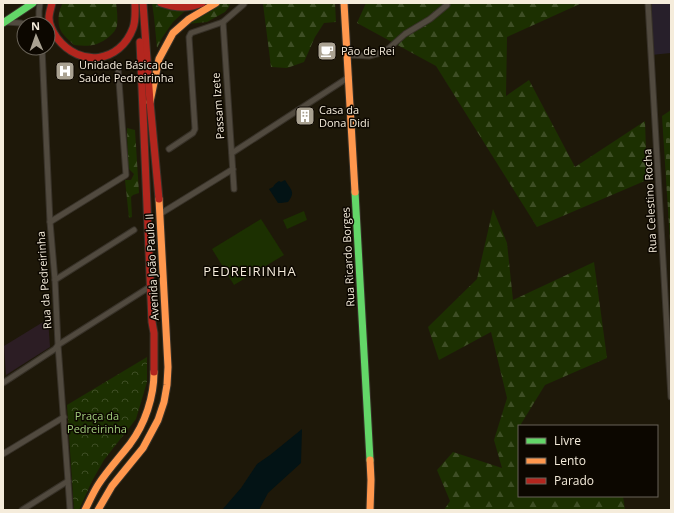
<svg xmlns="http://www.w3.org/2000/svg" width="674" height="513" viewBox="0 0 674 513" font-family="'Open Sans',sans-serif">
<style>
.education{fill:#2c1d24}
.medical{fill:#271f2a}
.forest{fill:url(#forest-firs)}
.cemetery{fill:url(#cemetery-stones)}
.park{fill:url(#park-crowns)}
.garden{fill:#1c3001}
.water{fill:#031315}
.lines{fill:none;stroke-linecap:round;stroke-linejoin:round}
.street-casing{stroke:#383229;stroke-width:7}
.fast-casing{stroke:#383229;stroke-width:9}
.slow-casing{stroke:#383229;stroke-width:9}
.jam-casing{stroke:#383229;stroke-width:9}
.street{stroke:#514a3f;stroke-width:5}
.fast{stroke:#63d668;stroke-width:7}
.slow{stroke:#ff974d;stroke-width:7}
.jam{stroke:#b3261e;stroke-width:7}
.labels{text-anchor:middle;stroke-width:3;stroke-linejoin:round;paint-order:stroke}
.poi-label{font-size:11px;fill:#f5ecdb;stroke:#0c0700;text-anchor:start}
.street-label{font-size:11px;fill:#f5ecdb;stroke:#0c0700}
.park-label{font-size:11px;fill:#a2ce7c;stroke:#0c0700}
.quarter-label{font-size:13px;letter-spacing:1px;fill:#f5ecdb;stroke:#0c0700}
</style>
<defs>
<pattern id="forest-firs" width="22" height="20" patternUnits="userSpaceOnUse"><rect width="22" height="20" fill="#1c3001"/><path d="M5 1l3.5 6h-7zM16 11l3.5 6h-7z" fill="#3e4e25"/></pattern>
<pattern id="cemetery-stones" width="16" height="16" patternUnits="userSpaceOnUse"><rect width="16" height="16" fill="#1c3001"/><path d="M2 7V4a2 2 0 0 1 4 0v3zM10 15v-3a2 2 0 0 1 4 0v3z" fill="#3e4e25"/></pattern>
<pattern id="park-crowns" width="20" height="18" patternUnits="userSpaceOnUse"><rect width="20" height="18" fill="#1c3001"/><path d="M2 6a3 3 0 1 1 6 0M12 15a3 3 0 1 1 6 0" fill="none" stroke="#3e4e25"/></pattern>
</defs>
<rect width="100%" height="100%" fill="#1e1809"/>
<polygon class="education" points="48,319 50,347 6,375 4,346"/>
<polygon class="medical" points="652,3 671,3 671,53 651,55"/>
<g class="forest">
<path d="M63 3H116C117 10 118 19 117 26 116 30 113 33 110 36 98 46 89 47 74 45 71 42 63 35 61 31 57 24 58 10 63 3Z"/>
<polygon points="152,3 155,3 165,8 185,11 173,22 162,38 157,48 154,17"/>
<polygon points="219,3 230,3 229,7 225,12 207,22 187,24"/>
<polygon points="263,3 335,3 336,22 324,23 315,37 304,62 287,68 271,67 263,4"/>
<polygon points="366,3 582,3 507,37 506,96 529,80 575,167 645,121 647,180 537,227 436,66 357,23"/>
<polygon points="127,128 135,130 139,193 133,195 131,197 132,217 129,218 125,180 131,180 134,174 128,168"/>
<polygon points="493,209 507,243 513,300 594,262 607,358 545,385 521,424 522,426 519,426 519,496 623,496 625,510 444,510 450,501 437,470 453,452 502,468 494,440 507,398 491,332 439,360 428,327 477,279"/>
</g>
<polygon class="cemetery" points="671,110 671,257 662,116"/>
<polygon class="park" points="147,357 147,382 136,419 104,460 92,481 79,510 74,510 67,405"/>
<g class="garden">
<polygon points="304,211 307,220 287,229 283,220"/>
<polygon points="261,219 284,255 234,285 212,249"/>
</g>
<g class="water">
<path d="M285 180C291 190 296 192 288 202L281 203H278L269 189 273 187 275 184 279 181 281 182Z"/>
<polygon points="302,429 301,463 268,493 259,510 222,510 241,488 257,464 270,455"/>
</g>
<g class="lines">
<g class="street-casing">
<g id="street">
<polyline points="648,3 671,397"/>
<polyline points="6,22 21,23 24,24"/>
<polyline points="223,22 234,189"/>
<polyline points="39,24 39,11 40,3"/>
<polyline points="42,48 50,222 55,280 58,345 68,481 70,510"/>
<polyline points="347,55 369,56 380,53 388,49 405,34 430,19 447,5"/>
<polyline points="169,149 193,133 195,129 189,37 191,33 223,22 244,4"/>
<polyline points="232,153 349,77"/>
<polyline points="160,214 233,169"/>
<polyline points="50,222 126,175 118,68"/>
<polyline points="55,280 134,230"/>
<polyline points="3,383 55,349 58,345 151,286"/>
<polyline points="3,454 64,417"/>
<polyline points="22,510 68,481"/>
</g>
</g>
<g class="fast-casing">
<g id="fast">
<polyline points="3,23 33,3"/>
<polyline points="355,192 370,460"/>
</g>
</g>
<g class="slow-casing">
<g id="slow">
<polyline points="344,3 355,192"/>
<polyline points="150,102 159,59 173,33 189,19 216,3"/>
<polyline points="370,460 371,480 370,510"/>
<path d="M85 510C89 502 93 493 98 485 107 471 119 458 130 444 145 424 154 397 154 372"/>
<polyline points="98,510 112,486 143,448 158,420 164,402 167,385 168,367 159,199"/>
</g>
</g>
<g class="jam-casing">
<g id="jam">
<path d="M52 3C51 8 49 13 49 18 49 25 53 32 57 38 80 68 120 63 133 28 136 20 135 11 135 3"/>
<polyline points="143,3 150,102 159,199"/>
<path d="M161 3C175 8 188 9 202 3"/>
<polyline points="140,42 152,322 154,333 154,372"/>
</g>
</g>
<use href="#street" class="street"/>
<use href="#fast" class="fast"/>
<use href="#slow" class="slow"/>
<use href="#jam" class="jam"/>
</g>
<defs>
<g id="cafe-square" transform="scale(1)"><rect x="-9" y="-9" width="18" height="18" rx="4" fill="#aaa292" stroke="#0c0700"/><path d="M-5.5-4.5H6V0H3Q3 3.5 0 3.5H-2.5Q-5.5 3.5-5.5 0ZM3-3.2v2h1.7v-2ZM-6 4.5H4V6H-6Z" fill="#fff"/></g>
<g id="hospital-square" transform="scale(1)"><rect x="-9" y="-9" width="18" height="18" rx="4" fill="#aaa292" stroke="#0c0700"/><path d="M-5-5h3v3.5h4V-5h3V5h-3V1.5h-4V5h-3Z" fill="#fff"/></g>
<g id="building-square" transform="scale(1)"><rect x="-9" y="-9" width="18" height="18" rx="4" fill="#aaa292" stroke="#0c0700"/><path d="M-4-6H4V6H1V3H-1V6H-4ZM-2.5-4.3h1.7v1.8h-1.7ZM.8-4.3h1.7v1.8H.8ZM-2.5-1h1.7V.8h-1.7ZM.8-1h1.7V.8H.8Z" fill="#fff"/></g>
</defs>
<g fill-rule="evenodd">
<use href="#cafe-square" x="327" y="51"/>
<use href="#hospital-square" x="65" y="71"/>
<use href="#building-square" x="305" y="116"/>
</g>
<g class="labels">
<g class="poi-label">
<text x="341" y="55">Pão de Rei</text>
<text x="79" y="69">Unidade Básica de<tspan x="79" dy="13">Saúde Pedreirinha</tspan></text>
<text x="319" y="114">Casa da<tspan x="319" dy="13">Dona Didi</tspan></text>
</g>
<g class="street-label">
<text transform="translate(218 106) rotate(-94)" y="4">Passam Izete</text>
<text transform="translate(650 201) rotate(-93)" y="4">Rua Celestino Rocha</text>
<text transform="translate(348 257) rotate(-93)" y="4">Rua Ricardo Borges</text>
<text transform="translate(152 267) rotate(-93)" y="4">Avenida João Paulo II</text>
<text transform="translate(44 280) rotate(-94)" y="4">Rua da Pedreirinha</text>
</g>
<g class="park-label">
<text x="97" y="420">Praça da<tspan x="97" dy="13">Pedreirinha</tspan></text>
</g>
<g class="quarter-label">
<text x="250" y="276">PEDREIRINHA</text>
</g>
</g>
<rect width="674" height="513" fill="none" stroke="#f5ecdb" stroke-width="8"/>
<rect x="518" y="425" width="140" height="72" fill="#0c0700" stroke="#696358"/>
<rect x="526" y="438" width="20" height="6" fill="#63d668" stroke="#696358"/>
<text x="554" y="445" font-size="12" fill="#f5ecdb">Livre</text>
<rect x="526" y="458" width="20" height="6" fill="#ff974d" stroke="#696358"/>
<text x="554" y="465" font-size="12" fill="#f5ecdb">Lento</text>
<rect x="526" y="478" width="20" height="6" fill="#b3261e" stroke="#696358"/>
<text x="554" y="485" font-size="12" fill="#f5ecdb">Parado</text>
<g transform="translate(36 36) rotate(358)"><circle r="19" fill="#0c0700" stroke="#696358"/>
<path d="M0-3L7 15L0 10L-7 15Z" fill="#aaa292"/>
<text y="-6" font-size="11" font-weight="bold" text-anchor="middle" fill="#f5ecdb">N</text>
</g>
</svg>
